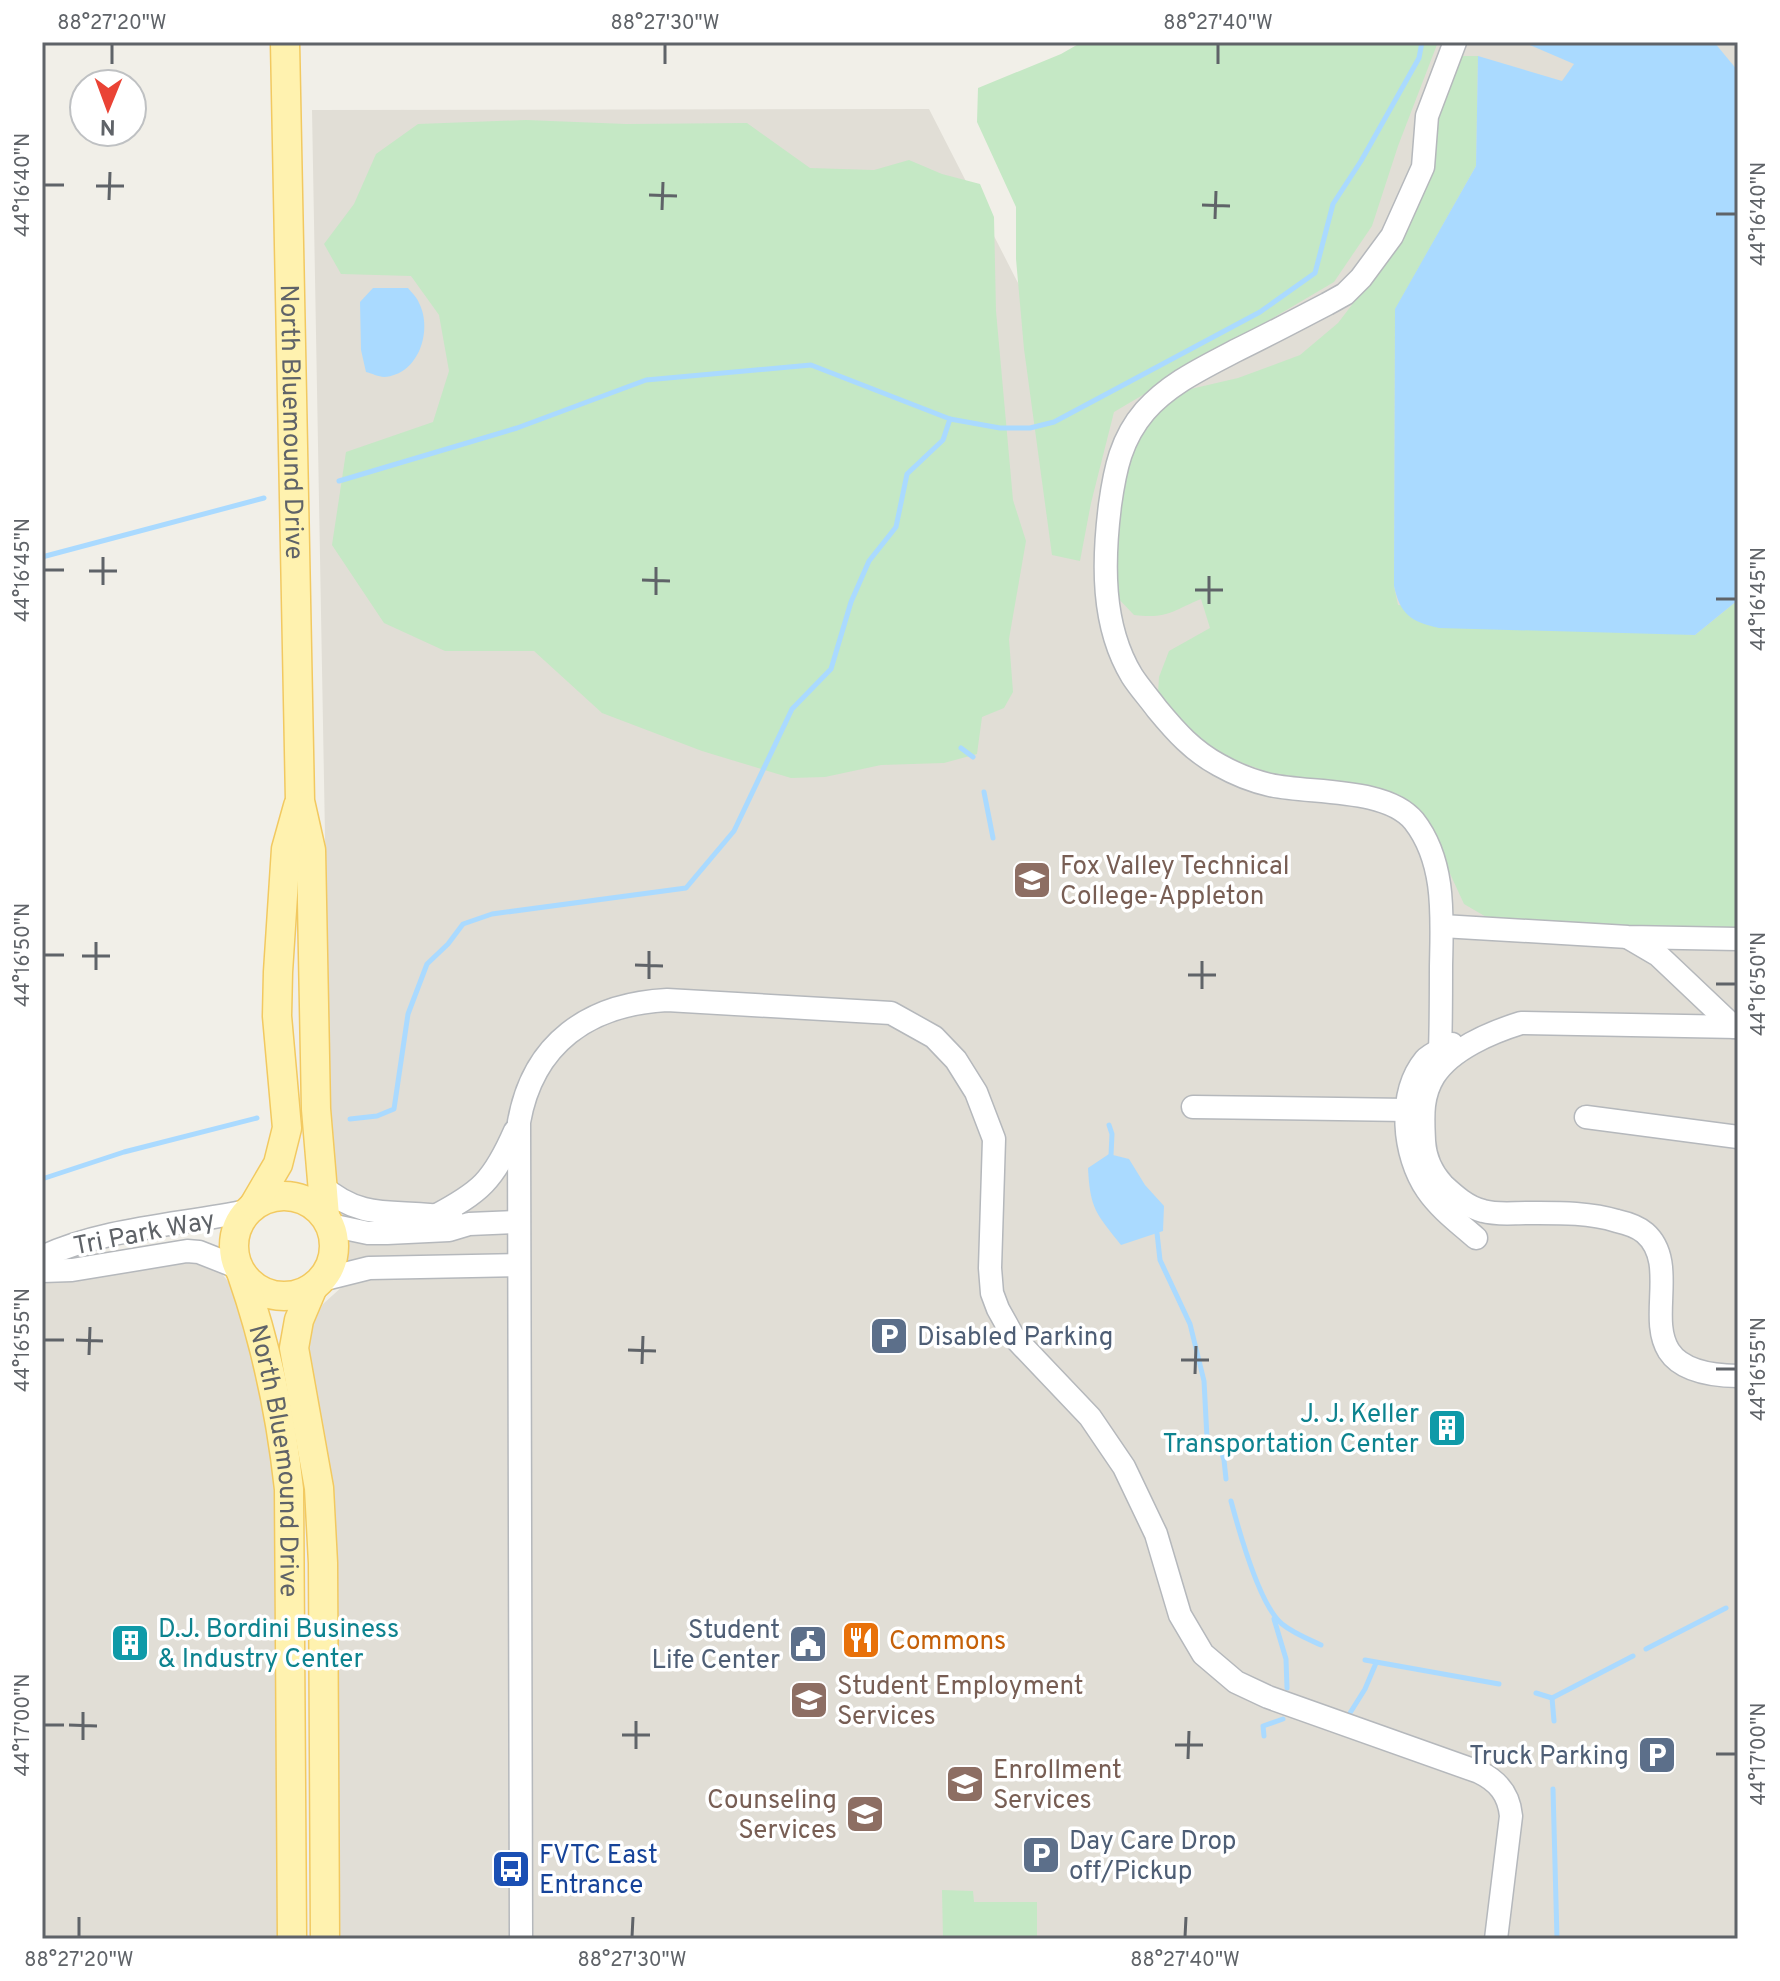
<svg xmlns="http://www.w3.org/2000/svg" width="1780" height="1981" viewBox="0 0 1780 1981" font-family="Overpass,sans-serif">
<style>
.education{fill:#e1ded6}
.green{fill:#c5e8c5}
.water{fill:#aadaff}
.lines{fill:none;stroke-linecap:round;stroke-linejoin:round}
.stream{stroke:#aadaff;stroke-width:5}
.minor-casing{stroke:#b5b8bc;stroke-width:25}
.major-casing{stroke:#f2c960;stroke-width:31}
.minor{stroke:#fff;stroke-width:22}
.major{stroke:#fff2af;stroke-width:28}
.ticks{fill:none;stroke:#5f6368;stroke-width:3}
.labels{text-anchor:middle;stroke-width:7;stroke-linejoin:round;paint-order:stroke}
.street-label{font-size:26px;fill:#5f6368;stroke:#fff}
.education-label{font-size:26px;fill:#785e54;stroke:#fff;text-anchor:start}
.service-label{font-size:26px;fill:#4e5e75;stroke:#fff;text-anchor:start}
.culture-label{font-size:26px;fill:#0d838f;stroke:#fff;text-anchor:end}
.food-label{font-size:26px;fill:#c56008;stroke:#fff;text-anchor:start}
.transit-label{font-size:26px;fill:#164399;stroke:#fff;text-anchor:start}
.neatline{fill:none;stroke:#5f6368;stroke-width:3}
.ticks-label{font-size:20px;text-anchor:middle;fill:#5f6368}
</style>
<rect width="100%" height="100%" fill="#f1efe8"/>
<g class="education">
<polygon points="1422,42 1738,42 1738,1939 337,1939 305,1354 312,1324 323,1304 344,1285 340,1186 331,1171 312,110 929,109 1081,406"/>
<polygon points="182,1261 204,1264 222,1274 231,1285 251,1336 263,1389 279,1515 282,1939 42,1939 42,1284"/>
</g>
<g class="green">
<polygon points="1082,42 1438,42 1398,146 1372,226 1334,282 1114,412 1091,503 1080,561 1052,555 1024,349 1016,259 1016,207 977,122 978,88 1061,54"/>
<path d="M1455 56H1478L1476 166 1395 310 1394 586 1398 605 1695 635 1738 600V929L1526 923 1488 918 1464 904 1423 815 1397 795 1370 787 1270 773 1218 754 1185 727 1158 693 1159 677 1169 651 1210 628 1201 599C1172 611 1168 619 1134 615L1114 594 1121 478 1134 444 1158 408 1182 391 1238 378 1300 355 1338 323 1364 289 1433 123Z"/>
<polygon points="526,120 626,124 747,123 810,168 874,170 909,160 942,174 980,184 994,217 996,311 1013,500 1026,541 1009,639 1013,692 1004,708 982,717 977,754 944,763 881,765 825,777 791,778 702,751 602,713 534,651 445,651 384,623 332,545 346,452 433,422 449,371 439,315 411,276 341,274 324,244 354,204 376,154 418,124"/>
<polygon points="942,1890 973,1891 974,1902 1037,1902 1037,1939 943,1939"/>
</g>
<g class="water">
<path d="M1523 42H1714L1738 71V600L1695 635 1439 628C1411 622 1400 614 1394 586L1395 309 1476 166 1478 56 1562 81 1574 64Z"/>
<path d="M373 288H408C411 292 417 297 419 303 433 330 419 375 384 377 379 377 371 373 366 372L361 350 360 302Z"/>
<path d="M1109 1154 1129 1159 1145 1185 1164 1206 1163 1231 1121 1245C1096 1213 1090 1209 1088 1168Z"/>
</g>
<g class="lines">
<g class="stream">
<polyline points="339,481 517,428 646,380 811,365 950,419 1000,428 1030,428 1054,422 1260,312 1315,273 1333,204 1361,161 1419,58 1422,42"/>
<polyline points="42,557 264,498"/>
<polyline points="961,748 973,757"/>
<polyline points="984,792 993,838"/>
<polyline points="350,1119 377,1116 394,1109 408,1014 427,964 448,944 463,924 492,914 686,888 734,831 792,709 831,669 851,602 869,561 896,527 907,474 943,440 950,419"/>
<polyline points="1109,1125 1112,1134 1111,1155"/>
<polyline points="42,1179 124,1152 257,1118"/>
<polyline points="1157,1233 1160,1260 1190,1324 1204,1381 1207,1438 1218,1442 1224,1460 1226,1479"/>
<polyline points="1191,1449 1207,1438"/>
<path d="M1231 1501C1239 1531 1259 1605 1282 1624 1293 1633 1308 1639 1321 1645"/>
<polyline points="1274,1619 1286,1659 1287,1688"/>
<polyline points="1646,1649 1726,1608"/>
<polyline points="1365,1660 1499,1684"/>
<polyline points="1536,1693 1552,1698 1554,1721"/>
<polyline points="1552,1698 1633,1656"/>
<polyline points="1350,1713 1365,1689 1376,1663"/>
<polyline points="1264,1736 1263,1726 1283,1719"/>
<polyline points="1553,1789 1557,1939"/>
</g>
<g class="minor-casing">
<g id="minor">
<polyline points="1442,926 1628,937 1738,939"/>
<polyline points="1629,938 1658,955 1734,1027"/>
<path d="M1738 1027 1521 1023C1492 1032 1451 1049 1434 1076 1421 1097 1423 1118 1424 1141 1425 1157 1432 1173 1443 1185 1455 1196 1467 1207 1483 1211 1497 1215 1512 1213 1526 1213 1556 1213 1588 1212 1617 1221 1626 1223 1637 1226 1645 1233 1693 1275 1608 1374 1738 1376"/>
<path d="M1452 1044C1444 1049 1431 1053 1425 1060 1397 1094 1403 1155 1427 1190 1440 1209 1459 1223 1476 1238"/>
<path d="M1440 1051C1441 1023 1441 994 1441 966 1442 917 1446 862 1414 821 1386 787 1310 794 1270 785 1252 781 1235 774 1219 765 1193 751 1176 732 1157 709 1149 698 1139 687 1132 676 1101 625 1103 561 1110 505 1115 469 1121 439 1145 411 1170 383 1203 368 1235 351 1266 336 1296 320 1327 304L1345 294 1361 278 1392 236 1423 167 1427 116 1455 42"/>
<polyline points="1193,1107 1407,1110"/>
<polyline points="1586,1117 1738,1137"/>
<path d="M321 1185C366 1225 401 1207 452 1218"/>
<path d="M433 1217C481 1192 493 1181 515 1131"/>
<polyline points="330,1225 368,1233 387,1233 449,1230 469,1224 518,1222"/>
<path d="M42 1257C105 1228 179 1225 247 1211"/>
<polyline points="42,1271 72,1270 187,1251 199,1252 237,1267"/>
<polyline points="321,1280 369,1268 518,1265"/>
<path d="M521 1939 519 1122C533 1043 589 1004 667 1000L891 1013 934 1037 956 1060 976 1092 994 1139 990 1268 992 1293 998 1309 1013 1336 1090 1417 1124 1467 1156 1534 1180 1615 1203 1654 1236 1682 1268 1697 1479 1772C1498 1781 1509 1794 1511 1816L1496 1939"/>
</g>
</g>
<g class="major-casing">
<g id="major">
<path id="s1" d="M285 42 300 801 311 850 316 1109 325 1216"/>
<circle cx="284" cy="1246" r="50"/>
<polyline points="254,1205 278,1164 287,1128 277,1016 278,972 286,849 298,806"/>
<path id="s2" d="M242 1275C266 1344 281 1416 289 1489L292 1939"/>
<polyline points="313,1287 299,1320 294,1348 319,1488 323,1563 325,1939"/>
</g>
</g>
<use href="#minor" class="minor"/>
<use href="#major" class="major"/>
</g>
<path class="ticks" d="M112 64V44M665 64V44M1218 64V44M44 185H64M96 186H124M649 195 677 196M109 200 110 172M1202 205 1230 206M662 210 663 182M1716 214H1736M1215 219 1216 191M44 570H64M89 571H117M642 580 670 581M103 585V557M1195 590H1223M656 595V567M1716 599H1736M1209 604V576M44 955H64M82 956H110M635 965 663 966M96 970V942M1188 975H1216M649 979V951M1716 984H1736M1202 989V961M44 1340H64M76 1340 103 1341M628 1350 656 1351M89 1355 90 1327M1181 1360H1209M642 1364 643 1336M1716 1369H1736M1195 1374 1196 1346M44 1725H64M69 1725 97 1726M622 1735H650M83 1740V1712M1175 1745H1203M636 1749V1721M1716 1754H1736M1188 1759 1189 1731M79 1937V1917M632 1937 633 1917M1185 1937 1186 1917"/>
<defs>
<g id="university-square" transform="scale(2)"><rect x="-9" y="-9" width="18" height="18" rx="4" fill="#8d6e63" stroke="#fff"/><path d="M0-5L7-2L0 1L-7-2ZM-4 1L0 2.5L4 1V4Q0 6-4 4Z" fill="#fff"/></g>
<g id="parking-square" transform="scale(2)"><rect x="-9" y="-9" width="18" height="18" rx="4" fill="#5c6f8a" stroke="#fff"/><path d="M-3.5-5.5H1a3.5 3.5 0 0 1 0 7H-1V5.5H-3.5ZM-1-3.4V-.6H.8a1.4 1.4 0 0 0 0-2.8Z" fill="#fff"/></g>
<g id="building-square" transform="scale(2)"><rect x="-9" y="-9" width="18" height="18" rx="4" fill="#0f9aa8" stroke="#fff"/><path d="M-4-6H4V6H1V3H-1V6H-4ZM-2.5-4.3h1.7v1.8h-1.7ZM.8-4.3h1.7v1.8H.8ZM-2.5-1h1.7V.8h-1.7ZM.8-1h1.7V.8H.8Z" fill="#fff"/></g>
<g id="restaurant-square" transform="scale(2)"><rect x="-9" y="-9" width="18" height="18" rx="4" fill="#e8710a" stroke="#fff"/><path d="M-5-6h1v4h1v-4h1v4h1v-4h1v5L-1.5 .5V6h-2V.5L-5-1ZM5-6V6H3V1.5H1.5Q1.5-4 5-6Z" fill="#fff"/></g>
<g id="civic-square" transform="scale(2)"><rect x="-9" y="-9" width="18" height="18" rx="4" fill="#5c6f8a" stroke="#fff"/><path d="M-.6-6.5H3V-4.5H.6V-3L4-1V1h2V6H-6V1h2V-1L-.6-3ZM-1.2 2.5V6h2.4V2.5Z" fill="#fff"/></g>
<g id="bus-square" transform="scale(2)"><rect x="-9" y="-9" width="18" height="18" rx="4" fill="#1a4fb4" stroke="#fff"/><path d="M-5-6H5V4H4V6H2V4H-2V6H-4V4H-5ZM-3.5-4V0h7V-4ZM-3.5 1.2v1.5H-2V1.2ZM2 1.2v1.5H3.5V1.2Z" fill="#fff"/></g>
</defs>
<g fill-rule="evenodd">
<use href="#university-square" x="1032" y="880"/>
<use href="#parking-square" x="889" y="1336"/>
<use href="#building-square" x="1447" y="1428"/>
<use href="#restaurant-square" x="861" y="1640"/>
<use href="#building-square" x="130" y="1643"/>
<use href="#civic-square" x="808" y="1644"/>
<use href="#university-square" x="809" y="1700"/>
<use href="#parking-square" x="1657" y="1755"/>
<use href="#university-square" x="965" y="1784"/>
<use href="#university-square" x="865" y="1814"/>
<use href="#parking-square" x="1041" y="1855"/>
<use href="#bus-square" x="511" y="1869"/>
</g>
<g class="labels">
<g class="street-label">
<text dy="9" stroke="none"><textPath href="#s1" startOffset="380">North Bluemound Drive</textPath></text>
<text transform="translate(144 1232) rotate(-11)" y="9">Tri Park Way</text>
<text dy="9" stroke="none"><textPath href="#s2" startOffset="190">North Bluemound Drive</textPath></text>
</g>
<g class="education-label">
<text x="1060" y="874">Fox Valley Technical<tspan x="1060" dy="30">College-Appleton</tspan></text>
<text x="837" y="1694">Student Employment<tspan x="837" dy="30">Services</tspan></text>
<text x="993" y="1778">Enrollment<tspan x="993" dy="30">Services</tspan></text>
<text x="837" y="1808" text-anchor="end">Counseling<tspan x="837" dy="30">Services</tspan></text>
</g>
<g class="service-label">
<text x="917" y="1345">Disabled Parking</text>
<text x="780" y="1638" text-anchor="end">Student<tspan x="780" dy="30">Life Center</tspan></text>
<text x="1629" y="1764" text-anchor="end">Truck Parking</text>
<text x="1069" y="1849">Day Care Drop<tspan x="1069" dy="30">off/Pickup</tspan></text>
</g>
<g class="culture-label">
<text x="1419" y="1422">J. J. Keller<tspan x="1419" dy="30">Transportation Center</tspan></text>
<text x="158" y="1637" text-anchor="start">D.J. Bordini Business<tspan x="158" dy="30">&amp; Industry Center</tspan></text>
</g>
<g class="food-label">
<text x="889" y="1649">Commons</text>
</g>
<g class="transit-label">
<text x="539" y="1863">FVTC East<tspan x="539" dy="30">Entrance</tspan></text>
</g>
</g>
<rect width="1780" height="1981" fill="none" stroke="#ffffff" stroke-width="88"/>
<g transform="translate(108 108) rotate(181)"><circle r="38" fill="#ffffff" stroke="#bfc1c3" stroke-width="2"/>
<path d="M0-6L14 30L0 20L-14 30Z" fill="#ea4335"/>
<text y="-12" font-size="22" font-weight="bold" text-anchor="middle" fill="#5f6368">N</text>
</g>
<rect x="44" y="44" width="1692" height="1893" class="neatline"/>
<g class="ticks-label">
<text x="112" y="29">88°27'20"W</text>
<text x="665" y="29">88°27'30"W</text>
<text x="1218" y="29">88°27'40"W</text>
<text transform="translate(22 185) rotate(-90)" y="7">44°16'40"N</text>
<text transform="translate(1758 214) rotate(-90)" y="7">44°16'40"N</text>
<text transform="translate(22 570) rotate(-90)" y="7">44°16'45"N</text>
<text transform="translate(1758 599) rotate(-90)" y="7">44°16'45"N</text>
<text transform="translate(22 955) rotate(-90)" y="7">44°16'50"N</text>
<text transform="translate(1758 984) rotate(-90)" y="7">44°16'50"N</text>
<text transform="translate(22 1340) rotate(-90)" y="7">44°16'55"N</text>
<text transform="translate(1758 1369) rotate(-90)" y="7">44°16'55"N</text>
<text transform="translate(22 1725) rotate(-90)" y="7">44°17'00"N</text>
<text transform="translate(1758 1754) rotate(-90)" y="7">44°17'00"N</text>
<text x="79" y="1966">88°27'20"W</text>
<text x="632" y="1966">88°27'30"W</text>
<text x="1185" y="1966">88°27'40"W</text>
</g>
</svg>
